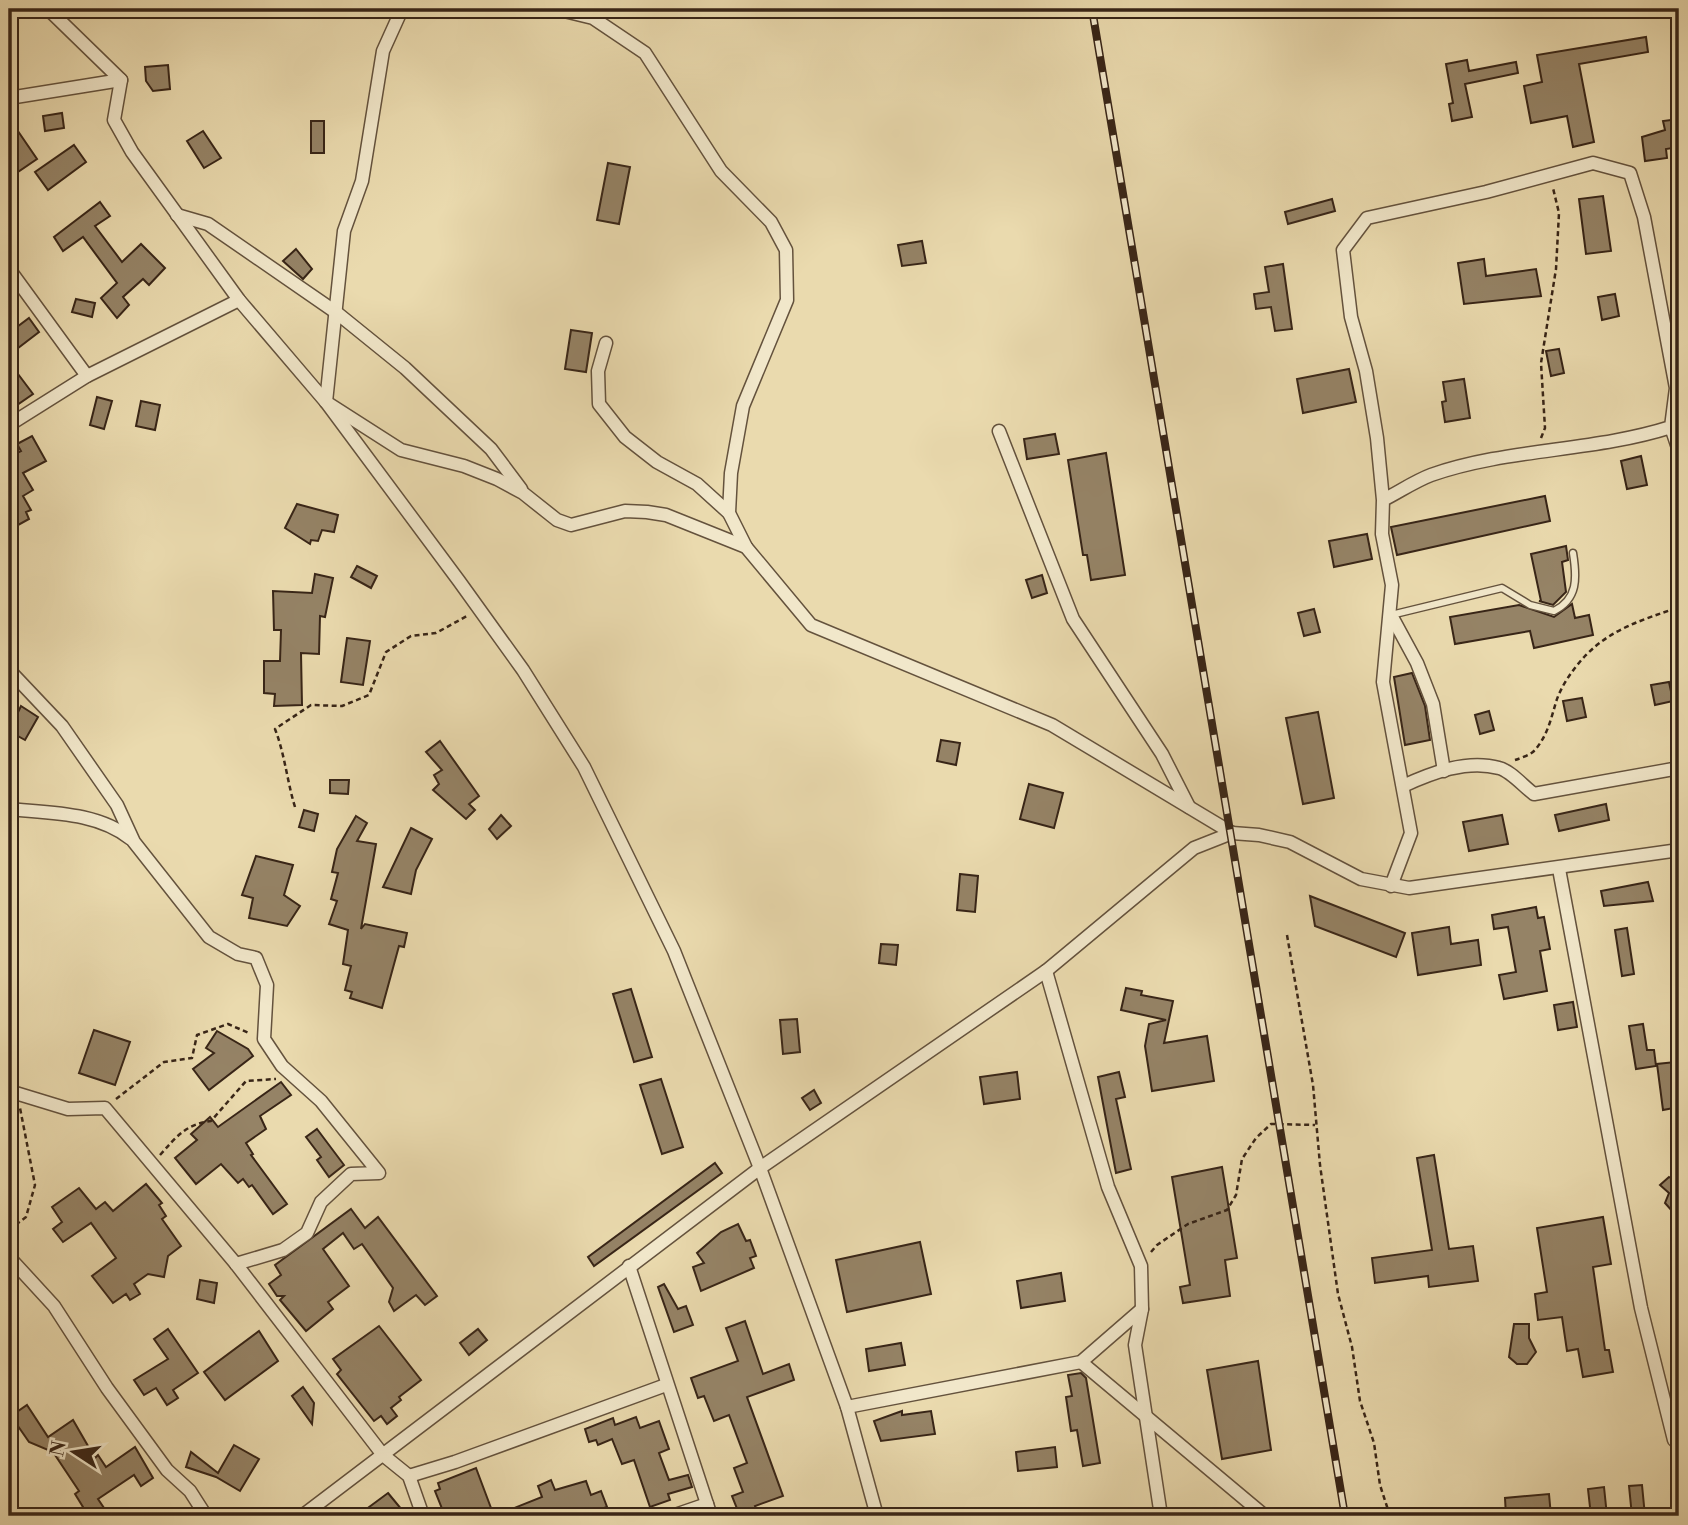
<svg xmlns="http://www.w3.org/2000/svg" width="1688" height="1525" viewBox="0 0 1688 1525" font-family="'Libre Bodoni',serif">
<style>
.building{fill:#958366;stroke:#382517;stroke-width:2}
.lines{fill:none;stroke-linecap:round;stroke-linejoin:round}
.lane-casing{stroke:#64523d;stroke-width:9}
.street-casing{stroke:#64523d;stroke-width:15}
.path{stroke:#382517;stroke-width:2.5;stroke-dasharray:5 3.5;stroke-linecap:butt}
.lane{stroke:#f1e7ca;stroke-width:6}
.street{stroke:#f1e7ca;stroke-width:12}
.rail-casing{stroke:#382517;stroke-width:8}
.rail{stroke:#f1e7ca;stroke-width:5;stroke-dasharray:16;stroke-linecap:butt}
</style>
<rect width="100%" height="100%" fill="#eadaae"/>
<filter id="stains"><feTurbulence type="fractalNoise" baseFrequency=".00286" numOctaves="4"/><feColorMatrix values="0 0 0 0 .2 0 0 0 0 .09 0 0 0 0 .02 0 0 0 .5 -.17"/></filter>
<radialGradient id="worn" r=".72"><stop offset=".6" stop-color="#630" stop-opacity="0"/><stop offset="1" stop-color="#630" stop-opacity=".3"/></radialGradient>
<g class="building">
<polygon points="1646,37 1648,52 1579,64 1594,142 1573,147 1567,116 1531,123 1524,86 1542,82 1537,55"/>
<polygon points="1467,60 1469,71 1516,62 1518,73 1465,84 1472,117 1452,121 1449,104 1453,103 1446,64"/>
<polygon points="168,65 170,89 153,91 146,81 145,67"/>
<polygon points="62,113 64,128 45,131 43,116"/>
<polygon points="9,118 37,159 9,178"/>
<polygon points="1679,119 1679,147 1666,149 1667,158 1645,161 1642,137 1665,130 1663,121"/>
<rect x="311" y="121" width="13" height="32"/>
<polygon points="203,131 221,158 204,168 187,141"/>
<polygon points="74,145 86,162 48,190 35,172"/>
<polygon points="608,163 630,167 619,224 597,220"/>
<polygon points="1603,196 1611,251 1586,254 1579,199"/>
<polygon points="1332,199 1335,211 1288,224 1285,212"/>
<polygon points="100,202 110,216 95,226 122,262 141,244 165,268 149,285 143,279 123,297 129,305 117,318 101,298 117,283 83,237 63,251 54,237"/>
<polygon points="922,241 926,263 902,266 898,245"/>
<polygon points="296,249 312,269 303,279 283,261"/>
<polygon points="1484,259 1486,276 1536,269 1541,296 1464,304 1458,263"/>
<polygon points="1283,264 1292,329 1275,331 1271,307 1256,309 1254,294 1269,292 1265,267"/>
<polygon points="1615,294 1619,316 1602,320 1598,297"/>
<polygon points="76,299 95,303 92,317 72,312"/>
<polygon points="29,318 39,332 9,355 9,333"/>
<polygon points="571,330 592,333 586,372 565,369"/>
<polygon points="1559,349 1564,373 1551,376 1546,351"/>
<polygon points="9,362 33,394 17,405 9,392"/>
<polygon points="1349,369 1356,402 1303,413 1297,379"/>
<polygon points="1464,379 1470,418 1445,422 1442,402 1446,401 1443,382"/>
<polygon points="97,397 112,401 104,429 90,425"/>
<polygon points="141,401 160,405 155,430 136,426"/>
<polygon points="1055,434 1059,454 1027,459 1024,439"/>
<polygon points="32,436 46,461 23,473 33,490 23,496 31,510 26,512 29,519 9,530 9,457 21,451 17,444"/>
<polygon points="1106,453 1125,575 1091,580 1087,555 1083,555 1068,460"/>
<polygon points="1641,456 1647,485 1627,489 1621,461"/>
<polygon points="1545,496 1550,521 1397,555 1391,527"/>
<polygon points="297,504 338,515 334,532 322,530 318,541 311,540 310,544 285,528"/>
<polygon points="1367,534 1372,559 1334,567 1329,541"/>
<polygon points="1566,546 1568,560 1562,562 1566,592 1553,605 1539,601 1541,601 1531,554"/>
<polygon points="357,566 377,576 371,588 351,577"/>
<polygon points="315,574 333,578 325,617 320,616 319,654 301,653 302,705 274,706 275,694 264,693 264,661 280,661 281,630 274,630 273,591 312,593"/>
<polygon points="1042,575 1047,593 1032,598 1026,580"/>
<polygon points="1572,604 1575,618 1589,615 1593,635 1534,648 1530,631 1455,644 1450,617 1519,605 1554,617"/>
<polygon points="1314,609 1320,632 1304,636 1298,613"/>
<polygon points="347,638 370,641 363,685 341,682"/>
<polygon points="1412,673 1425,706 1430,740 1405,745 1394,677"/>
<polygon points="1669,682 1673,701 1655,705 1651,685"/>
<polygon points="1582,698 1586,717 1567,721 1563,701"/>
<polygon points="21,706 38,717 25,740 9,731"/>
<polygon points="1489,711 1494,730 1480,734 1475,715"/>
<polygon points="1318,712 1334,798 1303,804 1286,718"/>
<polygon points="941,740 960,743 956,765 937,761"/>
<polygon points="440,741 479,796 469,804 475,810 466,819 433,790 439,784 434,775 442,770 426,752"/>
<polygon points="330,780 349,780 348,794 330,793"/>
<polygon points="1029,784 1063,793 1054,828 1020,819"/>
<polygon points="1606,804 1609,820 1559,831 1555,815"/>
<polygon points="304,810 318,814 314,831 299,827"/>
<polygon points="501,815 511,826 497,839 489,829"/>
<polygon points="1502,815 1508,844 1469,851 1463,822"/>
<polygon points="356,816 367,823 357,841 376,844 361,929 365,924 407,933 404,947 399,946 382,1008 350,998 352,992 345,990 351,966 343,964 348,930 329,924 337,901 331,899 338,873 332,872 337,849"/>
<polygon points="411,828 432,839 416,870 411,894 383,887"/>
<polygon points="256,856 293,865 284,895 300,906 287,926 249,918 253,898 242,895"/>
<polygon points="960,874 978,876 975,912 957,910"/>
<polygon points="1648,882 1653,901 1604,906 1601,891"/>
<polygon points="1310,896 1405,933 1396,957 1315,926"/>
<polygon points="1536,907 1538,918 1544,917 1550,949 1540,951 1547,991 1504,999 1499,975 1516,972 1508,927 1494,929 1492,915"/>
<polygon points="1449,927 1451,944 1478,940 1481,965 1418,975 1412,933"/>
<polygon points="1627,928 1634,974 1622,976 1615,930"/>
<polygon points="881,944 898,945 896,965 879,963"/>
<polygon points="1126,988 1142,991 1141,995 1173,1001 1164,1043 1207,1036 1214,1081 1152,1091 1145,1046 1149,1024 1166,1020 1121,1010"/>
<polygon points="631,989 652,1057 634,1062 613,994"/>
<polygon points="1573,1002 1577,1027 1558,1030 1554,1005"/>
<polygon points="797,1019 800,1052 783,1054 780,1020"/>
<polygon points="1643,1024 1647,1050 1654,1050 1656,1066 1636,1069 1629,1026"/>
<polygon points="94,1030 130,1042 115,1085 79,1073"/>
<polygon points="217,1031 248,1049 253,1056 209,1090 193,1069 214,1053 206,1048"/>
<polygon points="1675,1062 1679,1107 1663,1110 1657,1064"/>
<polygon points="1017,1072 1020,1099 984,1104 980,1077"/>
<polygon points="1119,1072 1125,1097 1116,1099 1131,1169 1116,1173 1098,1077"/>
<polygon points="661,1079 683,1147 662,1154 640,1085"/>
<polygon points="281,1082 291,1095 260,1116 266,1129 246,1143 253,1154 251,1155 287,1204 273,1214 252,1185 249,1187 243,1179 238,1183 221,1164 196,1184 175,1158 197,1140 191,1134 210,1117 218,1127"/>
<polygon points="814,1090 821,1103 810,1110 802,1098"/>
<polygon points="317,1129 344,1165 329,1177 317,1160 321,1157 306,1137"/>
<polygon points="1434,1155 1449,1249 1473,1246 1478,1281 1429,1287 1428,1276 1375,1283 1372,1258 1432,1250 1417,1158"/>
<polygon points="715,1163 722,1173 594,1266 588,1257"/>
<polygon points="1222,1167 1237,1258 1225,1260 1230,1296 1183,1303 1180,1287 1190,1285 1172,1177"/>
<polygon points="1669,1177 1676,1181 1672,1190 1677,1200 1673,1212 1665,1203 1669,1193 1660,1185"/>
<polygon points="146,1184 162,1203 159,1205 166,1216 162,1219 181,1246 168,1256 164,1277 148,1274 134,1284 140,1294 130,1300 126,1294 113,1303 92,1276 116,1258 91,1223 63,1242 53,1229 62,1222 52,1207 79,1188 96,1209 105,1202 113,1211"/>
<polygon points="351,1209 365,1228 378,1217 437,1296 425,1305 416,1295 394,1311 389,1302 393,1288 362,1244 354,1249 343,1233 323,1249 349,1286 328,1302 333,1309 306,1331 280,1300 284,1296 277,1296 269,1284 281,1275 275,1265"/>
<polygon points="1603,1217 1611,1264 1593,1267 1605,1350 1609,1350 1613,1372 1583,1377 1578,1349 1567,1351 1562,1317 1538,1320 1535,1294 1547,1292 1537,1228"/>
<polygon points="738,1224 746,1241 750,1240 756,1256 750,1258 754,1268 701,1291 693,1267 704,1263 697,1253 721,1232"/>
<polygon points="920,1242 931,1294 847,1312 836,1260"/>
<polygon points="1061,1273 1065,1301 1021,1308 1017,1281"/>
<polygon points="200,1280 217,1283 214,1303 197,1299"/>
<polygon points="664,1284 678,1309 686,1306 693,1325 674,1332 658,1287"/>
<polygon points="745,1321 763,1374 789,1364 794,1380 747,1397 783,1496 755,1506 759,1516 740,1516 732,1496 743,1492 734,1468 747,1463 729,1415 714,1421 704,1396 698,1398 691,1378 738,1361 726,1328"/>
<polygon points="1514,1324 1529,1324 1529,1338 1536,1352 1527,1364 1517,1364 1509,1357"/>
<polygon points="379,1326 421,1380 399,1397 401,1400 391,1408 397,1416 387,1424 381,1416 374,1421 337,1374 341,1370 333,1359"/>
<polygon points="168,1329 198,1373 173,1390 178,1398 167,1405 156,1388 144,1395 134,1380 168,1359 154,1339"/>
<polygon points="478,1329 487,1340 469,1355 460,1343"/>
<polygon points="259,1331 278,1361 225,1400 204,1372"/>
<polygon points="901,1343 905,1365 869,1371 866,1349"/>
<polygon points="1258,1361 1271,1450 1222,1459 1207,1370"/>
<polygon points="1081,1373 1086,1378 1100,1463 1083,1466 1077,1430 1071,1431 1066,1397 1072,1396 1068,1375"/>
<polygon points="303,1387 314,1403 312,1424 292,1396"/>
<polygon points="27,1405 48,1437 73,1420 95,1458 98,1455 106,1467 135,1447 153,1478 141,1486 134,1475 98,1499 106,1511 98,1516 69,1516 83,1507 75,1494 79,1491 53,1452 29,1442 11,1416"/>
<polygon points="902,1411 902,1415 931,1411 935,1434 881,1441 874,1421"/>
<polygon points="636,1417 640,1428 659,1421 669,1449 659,1453 669,1480 688,1475 692,1487 668,1494 670,1500 650,1507 634,1460 622,1464 612,1439 598,1445 596,1440 589,1442 585,1429 613,1418 615,1425"/>
<polygon points="234,1445 259,1459 240,1491 216,1477 186,1467 191,1452 218,1473"/>
<polygon points="1055,1447 1057,1467 1018,1471 1016,1452"/>
<polygon points="476,1468 494,1516 445,1516 435,1491 440,1489 438,1483"/>
<polygon points="551,1480 555,1490 586,1481 591,1495 601,1491 607,1507 581,1516 494,1516 542,1497 538,1486"/>
<polygon points="1642,1485 1645,1516 1632,1516 1629,1486"/>
<polygon points="1604,1487 1607,1516 1591,1516 1588,1489"/>
<polygon points="388,1493 407,1516 357,1516"/>
<polygon points="1549,1494 1551,1516 1506,1516 1505,1498"/>
</g>
<g class="lines">
<g class="lane-casing">
<path id="lane" d="M1391 615 1502 588 1530 605 1554 611C1578 599 1577 578 1573 553"/>
</g>
<g class="street-casing">
<g id="street">
<polyline points="48,9 121,80 114,120 132,152 239,300 326,402 459,581 523,670 584,767 674,951 760,1168 847,1407 877,1516"/>
<polyline points="402,9 383,51 362,181 344,231 326,402 401,450 464,466 497,479 523,493 557,520 571,525 625,511 647,512 666,515 746,547 811,625 1052,725 1232,833"/>
<polyline points="556,9 593,18 645,53 721,171 771,222 786,250 787,300 743,406 731,473 729,513 746,547"/>
<polyline points="9,98 121,80"/>
<polyline points="177,215 208,224 337,313 405,368 491,449 521,489"/>
<polyline points="9,269 87,376"/>
<polyline points="606,343 598,371 599,404 625,437 657,462 697,484 729,513"/>
<polyline points="9,425 87,376 239,300"/>
<polyline points="1671,427 1679,451"/>
<polyline points="999,431 1073,619 1162,754 1189,807"/>
<path d="M1383 500 1377 438 1366 371 1351 317 1343 250 1367 218 1486 192 1593 163 1630 173 1644 217 1676 388 1671 427C1593 452 1508 448 1431 475 1415 481 1399 492 1383 500L1382 534 1392 585 1383 682 1411 833 1391 886"/>
<polyline points="1391,615 1417,663 1433,704 1444,771"/>
<polyline points="9,670 62,726 117,805 134,842 209,937 238,954 256,958 267,985 264,1039 282,1066 321,1101 379,1173 351,1174 321,1202 307,1233 283,1250 236,1264"/>
<path d="M1403 786C1431 773 1467 759 1499 768 1511 771 1524 787 1534 794L1679 768"/>
<path d="M9 809C50 813 98 812 131 839"/>
<polyline points="1559,869 1641,1308 1674,1440 1679,1443"/>
<polyline points="1046,971 1108,1187 1141,1266 1142,1309 1135,1345 1161,1516"/>
<polyline points="9,1091 68,1109 105,1108 236,1264 383,1455 409,1476 423,1516"/>
<polyline points="9,1257 54,1306 107,1388 167,1470 190,1491 206,1516"/>
<polyline points="629,1266 711,1516"/>
<polyline points="1081,1362 1265,1516"/>
<polyline points="847,1407 1081,1362 1142,1309"/>
<polyline points="409,1476 455,1462 666,1385"/>
<polyline points="302,1516 760,1168 1046,971 1194,848 1232,833 1259,835 1290,842 1361,879 1409,888 1679,850"/>
<polyline points="672,1516 707,1504"/>
</g>
</g>
<g class="path">
<polyline points="1541,438 1545,428 1541,363 1556,269 1559,213 1553,188"/>
<path d="M1515 760C1521 758 1530 755 1534 751 1547 737 1551 719 1556 702 1561 686 1573 669 1585 656 1612 628 1643 620 1679 607"/>
<path d="M295 807C287 781 285 755 275 729L311 705 342 706 369 695 386 652 411 636 436 633 467 616"/>
<polyline points="1287,935 1313,1085 1320,1165 1338,1294 1352,1347 1360,1401 1374,1443 1380,1485 1390,1516"/>
<polyline points="116,1099 164,1062 192,1058 197,1035 228,1024 249,1033"/>
<path d="M160 1155C176 1137 186 1124 211 1121L246 1081 276 1079"/>
<polyline points="9,1230 26,1217 35,1185 20,1108"/>
<polyline points="1151,1252 1157,1245 1188,1224 1227,1210 1236,1195 1242,1159 1256,1138 1271,1124 1315,1125"/>
</g>
<use href="#lane" class="lane"/>
<use href="#street" class="street"/>
<g class="rail-casing">
<polyline id="rail" points="1092,9 1345,1516"/>
</g>
<use href="#rail" class="rail"/>
</g>
<rect width="1688" height="1525" fill="none" stroke="#eadaae" stroke-width="35"/>
<rect x="10" y="10" width="1667" height="1504" fill="none" stroke="#382517" stroke-width="3.5"/>
<rect x="18" y="18" width="1653" height="1490" fill="none" stroke="#382517" stroke-width="2"/>
<g transform="translate(74 1452) rotate(282)" stroke="#f1e7ca" stroke-width="5" paint-order="stroke">
<path d="M0-5L12 26L0 18L-12 26Z" fill="#382517"/>
<text y="-10" font-size="19" font-weight="bold" text-anchor="middle" fill="#382517">N</text>
</g>
<rect width="100%" height="100%" filter="url(#stains)"/>
<rect width="100%" height="100%" fill="url(#worn)"/>
</svg>
